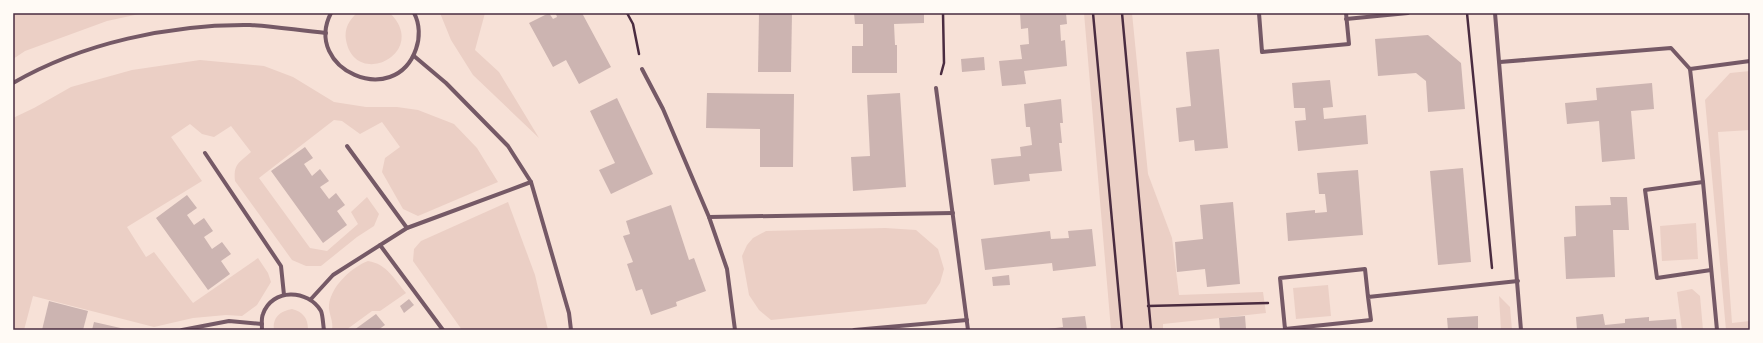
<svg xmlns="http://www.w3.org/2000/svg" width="1763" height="343" viewBox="0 0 1763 343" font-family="'Source Sans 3',sans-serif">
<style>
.green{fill:#ebcfc5}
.building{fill:#ccb4b1}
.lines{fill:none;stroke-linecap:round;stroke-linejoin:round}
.path{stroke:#4a2c40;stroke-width:2.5}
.minor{stroke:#755966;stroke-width:4}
.neatline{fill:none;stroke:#4a2c40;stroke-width:1.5}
</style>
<rect width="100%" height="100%" fill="#f7e1d7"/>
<g class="green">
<polygon points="13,13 144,13 107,21 25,51 13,59"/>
<path d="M390 13C430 53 355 90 346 40 344 29 349 20 357 13Z"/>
<polygon points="440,13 485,13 475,50 499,72 539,138 473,75 451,40"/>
<polygon points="1084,13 1132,13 1148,174 1172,238 1179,295 1263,292 1266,313 1163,324 1163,330 1111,330"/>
<path d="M200 60 264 66 293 77 334 102 366 107H397L418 110 454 124 477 148 498 182 418 216 403 209 382 172 385 158 400 147 382 122 360 134 342 121 334 120 259 178 310 248 327 251 358 224 351 212 367 197 379 214 374 226 357 237 321 266H306L292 260 235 181C233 164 239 163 251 152L231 126 214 137 202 134 190 124 171 137 202 181 127 227 146 257 154 252 193 303 258 258 268 273 271 282 257 305 242 316 226 315 193 318 154 327 33 296 24 330H13V118L34 108 71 87 132 70Z"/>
<polygon points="1750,71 1750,130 1718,132 1732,323 1750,321 1750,330 1726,330 1705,100 1730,73"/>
<polygon points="508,202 535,275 548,330 462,330 413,261 414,249 421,241"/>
<polygon points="1696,223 1698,259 1662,261 1660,226"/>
<polygon points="885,228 916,230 938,249 944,269 940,283 926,304 771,320 759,310 749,295 742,256 747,245 753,238 766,231"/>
<path d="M368 261C387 264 394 279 406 293L380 311H372L346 330H332C334 321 328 313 329 305 331 286 352 267 368 261Z"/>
<polygon points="1328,285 1331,316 1296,319 1293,288"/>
<polygon points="1692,289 1700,296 1703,330 1682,330 1677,292"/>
<polygon points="1499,296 1510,307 1512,330 1501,330"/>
<path d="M292 309C303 312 308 318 308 330H274C272 318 280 311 292 309Z"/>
</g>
<g class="building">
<polygon points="549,13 553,19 557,17 556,14 558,13 582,13 611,67 579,84 566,60 553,67 529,23"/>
<polygon points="759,13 792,13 791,72 758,72"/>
<polygon points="854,13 924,13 924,23 894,24 895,45 897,45 897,73 852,73 852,46 863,46 863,24 855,24"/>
<polygon points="1020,13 1066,13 1067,24 1060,25 1061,41 1065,40 1067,66 1024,71 1026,84 1002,86 999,61 1022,59 1020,45 1029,44 1028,28 1021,29"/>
<polygon points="1428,35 1461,63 1465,109 1428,112 1426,81 1416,73 1378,76 1375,39"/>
<polygon points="1219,49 1228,148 1195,151 1194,140 1179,142 1176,108 1191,106 1186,52"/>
<polygon points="984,57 985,70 962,72 961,59"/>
<polygon points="1330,80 1333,107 1323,108 1324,119 1366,115 1368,144 1298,151 1295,121 1306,120 1305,108 1294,108 1292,83"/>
<polygon points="1652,83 1654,109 1631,111 1635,159 1602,162 1599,121 1567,124 1565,103 1597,100 1596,88"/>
<polygon points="707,93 794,94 793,167 760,167 760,129 706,128"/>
<polygon points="900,93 906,187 853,191 851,157 870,156 867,95"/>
<polygon points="617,98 653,174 611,194 599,170 615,163 590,111"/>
<polygon points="1061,99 1063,123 1060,123 1062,143 1059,143 1062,171 1029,174 1030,181 994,185 991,159 1021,156 1020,147 1032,145 1030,127 1026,127 1024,104"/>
<polygon points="305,147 313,158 304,164 312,176 320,169 329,181 320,187 329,199 336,193 345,205 337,211 347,225 323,243 271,171"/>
<polygon points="1463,168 1471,262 1438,265 1430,171"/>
<polygon points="1358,170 1363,235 1288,241 1286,213 1315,210 1315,213 1327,212 1325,194 1319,194 1317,173"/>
<polygon points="187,195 197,208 187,215 194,225 204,218 213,231 204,237 212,249 222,242 231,254 221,261 230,274 208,290 156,218"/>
<polygon points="1610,197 1627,197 1629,230 1613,230 1615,277 1566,279 1564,237 1576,236 1575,206 1611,205"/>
<polygon points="1233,202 1240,284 1207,287 1205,269 1177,272 1175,242 1203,239 1200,205"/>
<polygon points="671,205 689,260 694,258 706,291 676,302 677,306 651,315 642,289 636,291 627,264 633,262 623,236 630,234 626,221"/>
<polygon points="1092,229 1096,266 1053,271 1052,263 985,270 981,239 1050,231 1051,239 1069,238 1068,231"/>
<polygon points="1009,275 1010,285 993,286 992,277"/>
<polygon points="409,299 414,305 404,313 400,306"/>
<polygon points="49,301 88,311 83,330 42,330"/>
<polygon points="376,314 385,325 378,330 354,330"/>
<polygon points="1603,314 1605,325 1625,323 1625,319 1649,317 1649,321 1676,319 1677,330 1577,330 1576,317"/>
<polygon points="1085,316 1087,330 1040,330 1063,327 1062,318"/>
<polygon points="1245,316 1246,329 1220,330 1219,318"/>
<polygon points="1478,316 1478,330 1448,330 1447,318"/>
<polygon points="94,322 125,329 125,330 92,330"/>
</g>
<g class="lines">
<g class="path">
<polyline points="627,13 633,24 639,54"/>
<polyline points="1093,13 1122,330"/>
<polyline points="1122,13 1151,330"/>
<polyline points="1467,13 1492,268"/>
<polyline points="941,74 944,63 943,13"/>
<polyline points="1148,306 1268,303"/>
</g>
<g class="minor">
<path d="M331 13C302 69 395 110 416 49 420 38 420 24 414 13"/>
<polyline points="1259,13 1262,52 1349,44 1346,13"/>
<polyline points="1495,13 1521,330"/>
<polyline points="1346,19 1408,13"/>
<polyline points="414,56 446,83 508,146 531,182 569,313 571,330"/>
<polyline points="1500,62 1671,48 1690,69 1703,182 1717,330"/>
<polyline points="642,69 663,109 709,217 727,269 735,330"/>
<polyline points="1690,69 1750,61"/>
<path d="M13 83C82 43 171 24 250 25 275 26 301 31 326 33"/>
<polyline points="936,88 968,330"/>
<polyline points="347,146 407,228"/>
<polyline points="205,153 281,266 284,295"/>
<polyline points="1703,182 1645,190 1657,278 1711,270"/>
<polyline points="709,217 953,213"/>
<polyline points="380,245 443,330"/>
<polyline points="1368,297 1365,269 1280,278 1285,329 1371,320 1368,297 1518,281"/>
<polyline points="311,299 333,275 407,228 531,182"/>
<polyline points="182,330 229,321 262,324"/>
<path d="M262 330C262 325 261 318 263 314 272 288 308 289 321 311 323 316 323 325 324 330"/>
<polyline points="854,330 967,320"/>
</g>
</g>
<rect width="1763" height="343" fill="none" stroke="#fffaf5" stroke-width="28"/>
<rect x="14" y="14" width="1735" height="315" class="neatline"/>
</svg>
